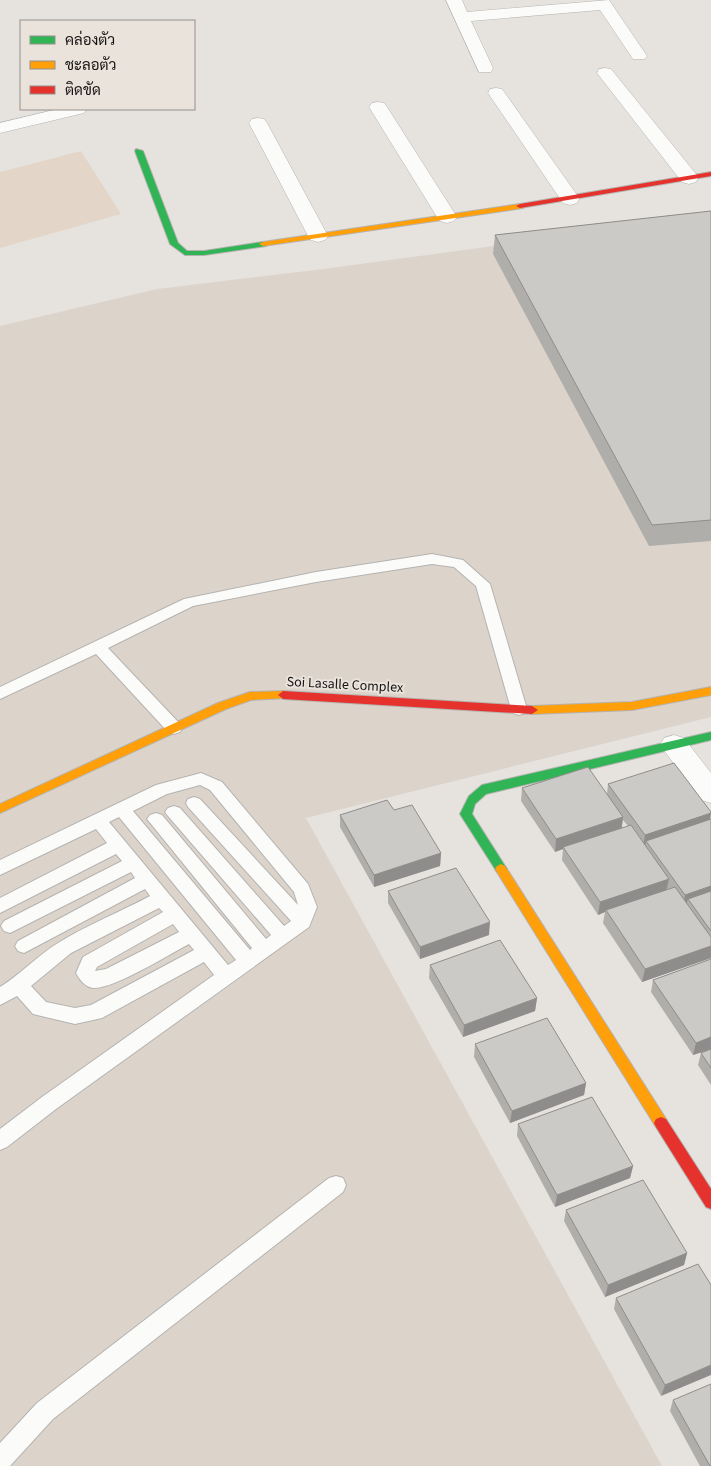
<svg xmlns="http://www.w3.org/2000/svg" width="711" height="1466" viewBox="0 0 711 1466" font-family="'Source Sans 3',Sarabun,sans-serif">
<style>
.built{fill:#dcd4cb}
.green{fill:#e3d6c8}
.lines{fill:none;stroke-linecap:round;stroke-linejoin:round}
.lane-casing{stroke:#b5b3b0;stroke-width:2}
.street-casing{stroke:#b5b3b0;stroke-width:1}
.fast-casing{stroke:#b5b3b0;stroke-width:2}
.slow-casing{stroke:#b5b3b0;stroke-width:2}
.jam-casing{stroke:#b5b3b0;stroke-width:2}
.lane{fill:#fbfbfa;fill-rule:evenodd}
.street{fill:#fbfbfa;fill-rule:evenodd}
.fast{fill:#30b455;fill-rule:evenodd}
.slow{fill:#ff9f0a;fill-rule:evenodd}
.jam{fill:#e5322d;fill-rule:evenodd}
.wall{fill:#afaeaa;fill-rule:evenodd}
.shaded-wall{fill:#8f8d8b}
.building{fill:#cccac6;stroke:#8f8d8b}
.labels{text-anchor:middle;stroke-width:4;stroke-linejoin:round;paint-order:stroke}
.street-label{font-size:14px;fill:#171412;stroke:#e9e3dc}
</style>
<rect width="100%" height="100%" fill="#e6e3df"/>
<polygon class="built" points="711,214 711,717 306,818 662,1466 0,1466 0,326 157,289 323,269 590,233"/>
<polygon class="green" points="81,151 121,214 0,248 0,172"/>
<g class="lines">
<g class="lane-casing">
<g id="lane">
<polygon points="432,554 463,560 490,584 527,709 525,713 519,715 513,713 511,709 476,586 454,567 432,564 316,582 193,606 108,648 180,724 182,728 180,732 174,734 168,732 96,654 0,699 0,687 184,599 316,572"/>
<path d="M201 773 222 782 308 884 317 907 309 927 56 1109 7 1147 0 1150V1129L42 1097 214 975 204 962 102 1018 75 1024 33 1014 17 996 0 1005V987C21 974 37 956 58 943 87 925 120 912 150 896L145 889 24 953 18 951 15 946 18 941 135 878 131 872 10 933 4 931 1 926 4 921 122 861 116 854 0 913V898L107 843 96 829 0 875V860L156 785ZM200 785 210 790 294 892 298 905 200 799 194 797 188 799 186 803 188 807 291 921 284 926 180 808 174 806 168 808 165 812 168 816 271 935 266 939 162 815 156 813 150 815 147 819 252 948 250 950 133 811 167 794ZM119 817 236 960 228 965 109 822ZM159 908 163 912 83 957 76 973C79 979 85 987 93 988 114 989 168 955 189 944L194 950 91 1005 75 1008 46 1002 31 986 71 953ZM173 924 179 932 106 969 95 971 97 967Z"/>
<polygon points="336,1176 343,1178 346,1185 343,1192 53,1419 10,1466 0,1466 0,1443 37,1403 329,1178"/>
</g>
</g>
<g class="street-casing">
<g id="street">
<polygon points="446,0 462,0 467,12 609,0 647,56 645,59 633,59 600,10 471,21 493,68 491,72 479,72"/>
<polygon points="605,68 611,69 696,174 698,178 696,182 689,184 682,182 597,73 599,69"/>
<polygon points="496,88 502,89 577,195 579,199 577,203 570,205 563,203 488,93 490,89"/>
<polygon points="378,102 384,103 387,107 457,217 454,221 447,223 440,221 437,217 369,107 372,103"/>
<polygon points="58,109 87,109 84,113 0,133 0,123"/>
<polygon points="258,118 264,119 267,123 328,236 325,240 318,242 311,240 308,236 249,123 252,119"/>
<polygon points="674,735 684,738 711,773 711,803 701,800 660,745 664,738"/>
</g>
</g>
<g class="fast-casing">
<g id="fast">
<polygon points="136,149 143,151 178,243 187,251 204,251 263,242 266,242 266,246 204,255 185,255 170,244 135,151"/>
<polygon points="711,732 711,740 486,794 475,804 472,814 505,866 507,869 505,872 497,872 460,814 469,796 482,785"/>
</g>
</g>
<g class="slow-casing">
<g id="slow">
<polygon points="520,204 524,206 523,208 263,246 259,244 263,242"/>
<polygon points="711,687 711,695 632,710 532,714 526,710 532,706 632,702"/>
<polygon points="283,691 287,692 288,695 287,698 251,700 226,709 0,813 0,804 218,703 250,692"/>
<polygon points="501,864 505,866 666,1119 668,1123 666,1127 661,1129 656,1127 497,872 495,869 497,866"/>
</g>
</g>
<g class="jam-casing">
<g id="jam">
<polygon points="711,172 711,176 520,208 516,206 520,204"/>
<polygon points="283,691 532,706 538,710 532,714 283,699 278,695"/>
<polygon points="661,1117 666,1119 711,1189 711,1209 706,1207 656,1127 654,1123 656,1119"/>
</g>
</g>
<use href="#lane" class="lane"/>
<use href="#street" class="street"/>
<use href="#fast" class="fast"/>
<use href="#slow" class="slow"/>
<use href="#jam" class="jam"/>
</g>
<g class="wall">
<polygon points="711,211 711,541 649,546 493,254 495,235"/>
<path d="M608 784 711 812 710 819H711V958L642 982 603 923 605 912 598 915 562 860 563 849 555 852 521 801 522 788 607 794ZM623 820 628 826 622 828Z"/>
<polygon points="394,810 441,853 440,866 374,887 340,827 340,815"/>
<polygon points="388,891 489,935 420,959 388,903"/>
<polygon points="711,959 711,1049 693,1055 651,992 653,980"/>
<polygon points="430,965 537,998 535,1011 463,1037 429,978"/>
<polygon points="475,1044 586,1083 584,1095 510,1123 474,1057"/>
<polygon points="711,1049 711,1085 698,1065 701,1053"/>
<polygon points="518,1124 633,1166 630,1178 555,1207 517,1136"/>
<polygon points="566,1210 687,1253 684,1265 605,1297 564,1221"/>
<polygon points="711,1285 661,1396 614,1309 616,1298"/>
<polygon points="673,1400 711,1466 700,1466 670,1411"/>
</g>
<g class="shaded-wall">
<polygon points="711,813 709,826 646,841 645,847 643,847 645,835"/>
<polygon points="623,817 621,830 563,847 563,849 555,852 556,839"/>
<polygon points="441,853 440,866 374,887 374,875"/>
<polygon points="669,879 666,892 606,910 605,912 598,915 600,902"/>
<polygon points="711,886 711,898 688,899 686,906 683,908 685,895"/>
<polygon points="490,922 489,935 420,959 420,947"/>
<polygon points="711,946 711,958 642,982 645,969"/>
<polygon points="537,998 535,1011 463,1037 464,1025"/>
<polygon points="711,1037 711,1049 693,1055 696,1043"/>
<polygon points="586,1083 584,1095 510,1123 512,1111"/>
<polygon points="633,1166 630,1178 555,1207 557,1195"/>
<polygon points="687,1253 684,1265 605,1297 608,1285"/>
<polygon points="711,1365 711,1375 661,1396 665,1385"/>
</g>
<g class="building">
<polygon points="711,211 711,520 652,525 495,235"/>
<polygon points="674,763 711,812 711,813 645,835 608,784"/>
<polygon points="588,767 623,817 556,839 522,788"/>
<polygon points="387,800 394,810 412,805 441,853 374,875 340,815"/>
<polygon points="711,819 711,886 685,895 646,841"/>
<polygon points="631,825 669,879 600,902 563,847"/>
<polygon points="456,868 490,922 420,947 388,891"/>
<polygon points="675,887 711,937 711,946 645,969 606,910"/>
<polygon points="711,891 711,931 688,899"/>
<polygon points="500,940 537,998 464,1025 430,965"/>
<polygon points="711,959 711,1037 696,1043 653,980"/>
<polygon points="547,1018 586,1083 512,1111 475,1044"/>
<polygon points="711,1049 711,1068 701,1053"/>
<polygon points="592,1097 633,1166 557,1195 518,1124"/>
<polygon points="643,1180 687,1253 608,1285 566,1210"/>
<polygon points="698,1264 711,1285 711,1365 665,1385 616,1298"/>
<polygon points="711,1384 711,1466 710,1466 673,1400"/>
</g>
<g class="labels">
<g class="street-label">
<text transform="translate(345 684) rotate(3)" y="5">Soi Lasalle Complex</text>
</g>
</g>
<rect x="20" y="20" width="175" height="90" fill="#e9e3dc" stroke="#95908b"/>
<rect x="30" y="36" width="25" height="8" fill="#30b455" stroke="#95908b"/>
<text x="65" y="45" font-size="15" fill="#171412">คล่องตัว</text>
<rect x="30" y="61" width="25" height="8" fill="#ff9f0a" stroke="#95908b"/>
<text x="65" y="70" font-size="15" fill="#171412">ชะลอตัว</text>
<rect x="30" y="86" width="25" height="8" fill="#e5322d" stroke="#95908b"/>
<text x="65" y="95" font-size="15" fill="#171412">ติดขัด</text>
</svg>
